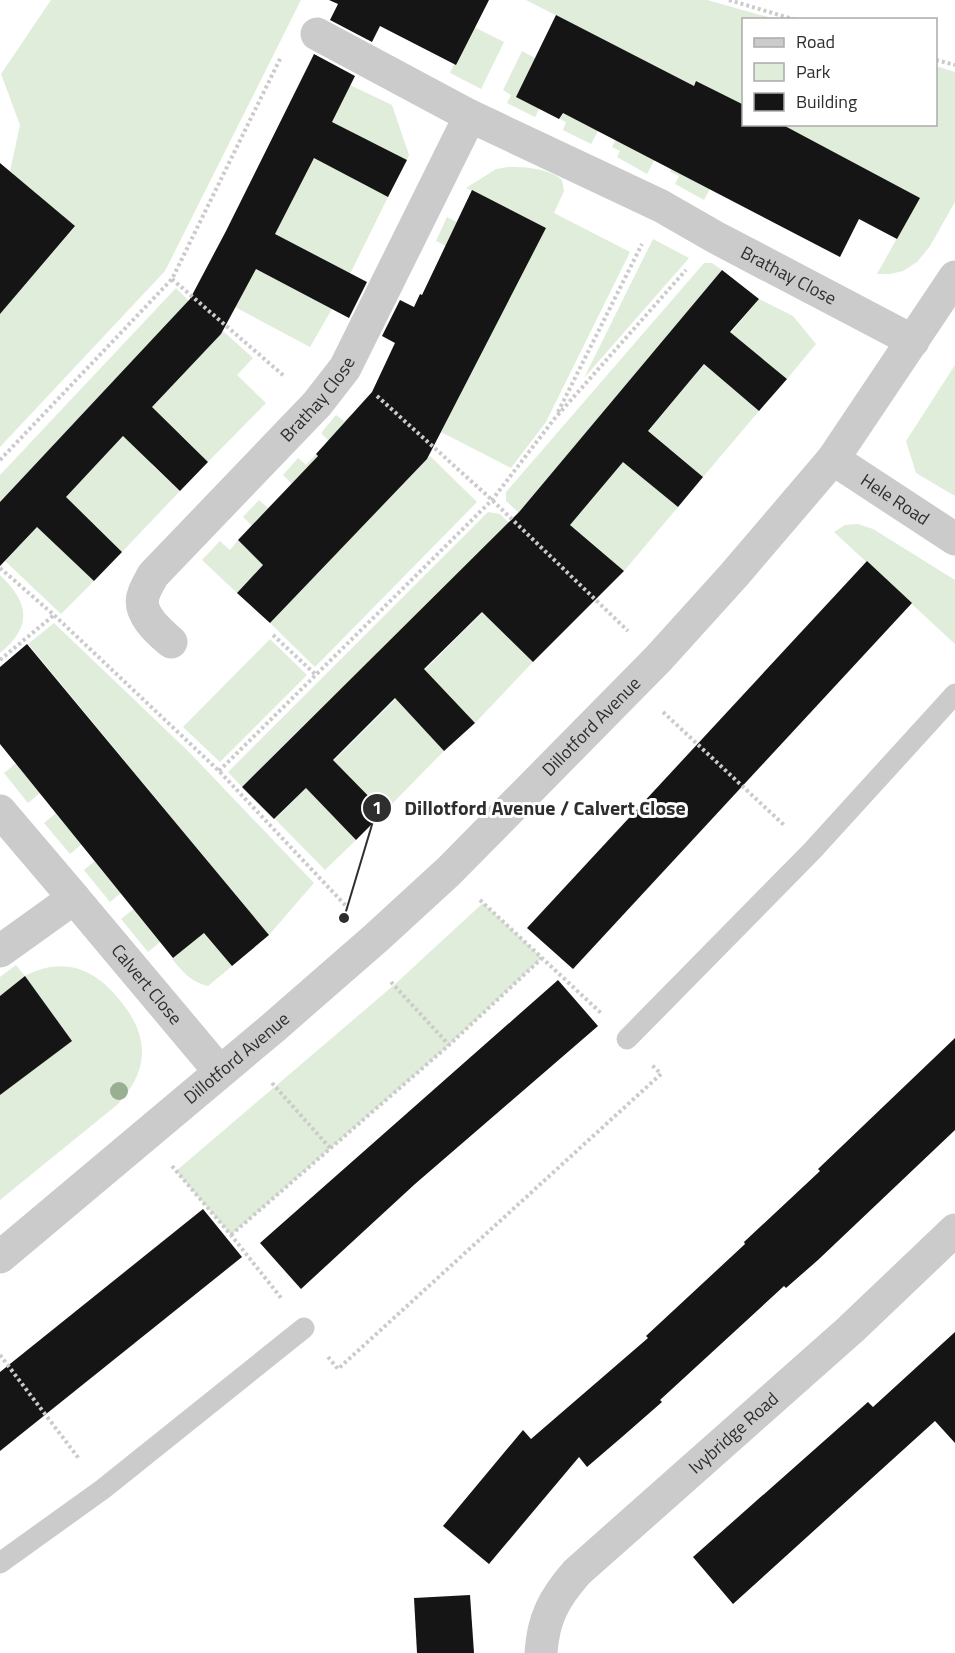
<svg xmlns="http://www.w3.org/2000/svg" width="955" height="1653" viewBox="0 0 955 1653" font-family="'Titillium Web',sans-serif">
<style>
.green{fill:#e0eddb}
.building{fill:#151515}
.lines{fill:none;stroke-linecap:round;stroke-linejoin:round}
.path{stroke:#cbcbcb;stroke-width:4;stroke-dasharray:3 3;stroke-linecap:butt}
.lane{stroke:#cbcbcb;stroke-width:21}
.street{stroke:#cbcbcb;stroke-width:33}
.tree{fill:#99af92}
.labels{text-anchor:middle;stroke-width:6;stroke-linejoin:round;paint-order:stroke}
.street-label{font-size:18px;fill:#2e2e2e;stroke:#fff}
.leader{fill:none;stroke:#2e2e2e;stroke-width:2}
.callout-dot{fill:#2e2e2e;stroke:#fff;stroke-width:2}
.mark-label{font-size:18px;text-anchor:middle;font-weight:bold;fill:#fff}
.callout-label{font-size:20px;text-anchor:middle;font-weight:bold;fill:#2e2e2e;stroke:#fff;stroke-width:6;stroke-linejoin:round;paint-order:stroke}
</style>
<rect width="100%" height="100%" fill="#fff"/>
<g class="green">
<polygon points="51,0 301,0 165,271 0,447 0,314 75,227 10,171 20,125 1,74"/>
<polygon points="526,0 707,0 775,19 744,20 743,105 697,81 693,86"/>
<polygon points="466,23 504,42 481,89 450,73 454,64 447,60"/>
<polygon points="522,51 559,71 535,117 507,103 511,95 503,90"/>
<polygon points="936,66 955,72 955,202 930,246 917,262 903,271 890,274 877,274 919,199 781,125 936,124"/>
<polygon points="578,80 615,100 591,144 563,130 566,122 558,118"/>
<polygon points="350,85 392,105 409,155 407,160 372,142 353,179 388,197 350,274 297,290 332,309 310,347 235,307"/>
<polygon points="632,109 671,129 647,174 617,157 620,151 612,147"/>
<polygon points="691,131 730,151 704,200 675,184 679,176 670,172"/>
<path d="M508 167C526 167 548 168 562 180L564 191 554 213 630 252 546 422 511 468 441 432 546 228 466 188 496 169Z"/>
<polygon points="463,209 497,226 478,262 436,241 447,217 457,222"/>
<polygon points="653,239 689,258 584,378"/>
<polygon points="704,263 712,263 722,270 519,513 506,501 506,492"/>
<polygon points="176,288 189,301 0,502 0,475"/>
<polygon points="759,299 793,316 816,344 787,379 755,353 727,384 759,411 703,477 672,451 646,481 678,507 624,571 594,546 555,542"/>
<polygon points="223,331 253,358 237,375 266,403 208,462 180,434 151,464 180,491 122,552 95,525 94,581 61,614 5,561"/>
<polygon points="955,365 955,496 916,473 906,441"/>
<polygon points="354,412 329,441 321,433 336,415 344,421"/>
<polygon points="316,454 343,479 316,508 283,475 298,458 306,465"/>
<polygon points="430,456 477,502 315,667 270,623"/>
<polygon points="279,497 303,522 277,550 243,517 259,500 268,508"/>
<polygon points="488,512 500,514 509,523 242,787 228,772"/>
<polygon points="858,524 873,529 955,580 955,644 834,532 845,525"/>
<polygon points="238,540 263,565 237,593 202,560 220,541 230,550"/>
<polygon points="540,555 590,604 561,634 533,607 506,635 533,662 475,723 417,721 444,751 384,812 356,784 329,812 356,840 325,870 275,819"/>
<path d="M0 575C29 603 33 626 0 653Z"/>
<polygon points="54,623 190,753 314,883 269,935 28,644"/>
<polygon points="270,639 307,675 220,762 183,727"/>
<polygon points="46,739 70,768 28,803 4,773"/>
<polygon points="86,788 112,819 70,854 44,823"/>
<polygon points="125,836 151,868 110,902 84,870"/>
<polygon points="164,885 191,917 148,952 121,919"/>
<polygon points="483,903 542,958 449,1045 231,1235 176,1171 394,985"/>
<path d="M204 933 232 966 208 986C191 982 183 972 172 959Z"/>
<path d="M16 965 25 976C62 957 92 967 118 998 149 1034 151 1068 118 1104L0 1200V977Z"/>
</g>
<g class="building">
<polygon points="329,0 489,0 456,65 380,26 372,42 330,20 338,4"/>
<polygon points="556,15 694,86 696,81 744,105 744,124 783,125 920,198 897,239 859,219 840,257 563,113 559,119 516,97"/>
<polygon points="314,54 355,76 332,122 407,160 388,197 314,158 275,234 367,282 349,318 256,269 221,334 152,407 208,462 180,491 123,436 66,497 122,552 94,581 37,527 0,566 0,502 190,299 226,231"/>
<polygon points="0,163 75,226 0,314"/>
<polygon points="472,190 546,228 427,459 270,623 237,593 263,565 238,540 318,456 316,454 372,392 395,343 382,336 400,300 414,307 420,294 422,295"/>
<polygon points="722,270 759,299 730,332 787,379 759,411 704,364 648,431 703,477 678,507 623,462 570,525 624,571 533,662 482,612 424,669 475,723 444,751 395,698 333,760 384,812 356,840 306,788 274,819 242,787 520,511"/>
<polygon points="867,561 912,603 573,969 527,928"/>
<polygon points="27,644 269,935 232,966 204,933 173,958 0,744 0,667"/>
<polygon points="25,976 72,1041 0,1095 0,996"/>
<polygon points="558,980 598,1026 415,1184 301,1289 260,1243"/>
<polygon points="955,1038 955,1130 818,1260 786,1288 784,1286 660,1400 662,1402 622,1437 587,1467 579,1457 489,1564 443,1526 523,1430 531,1439 648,1338 646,1336 745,1244 744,1242 820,1171 818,1169"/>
<polygon points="203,1209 242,1257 0,1451 0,1372"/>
<polygon points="955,1332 955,1443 935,1421 733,1604 693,1557 868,1402 873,1407"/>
<polygon points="470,1595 474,1653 417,1653 414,1598"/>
</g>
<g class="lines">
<g class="path">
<polyline points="729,0 796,20"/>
<polyline points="936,60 955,65"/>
<polyline points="172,279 284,376"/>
<polyline points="377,396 492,500 628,631"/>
<polyline points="558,412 642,244"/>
<polyline points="0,460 172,279 281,57"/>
<polyline points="0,568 54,615 219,771 347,907"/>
<polyline points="273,635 316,675"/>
<polyline points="0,660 54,615"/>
<polyline points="663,712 785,826"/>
<polyline points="219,771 492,500 555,418 686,270"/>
<polyline points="480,900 602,1014"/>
<polyline points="391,982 449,1045"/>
<polyline points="272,1083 330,1148"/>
<polyline points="172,1166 231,1235 282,1299"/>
<polyline points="231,1235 449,1045 542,958"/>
<polyline points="0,1355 80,1460"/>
<polyline points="328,1357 338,1369 661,1074 651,1064"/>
</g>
<g class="lane">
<polyline points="627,1039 812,851 955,694"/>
<polyline points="0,1563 103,1489 304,1328"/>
</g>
<g class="street">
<polyline points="317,34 470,116"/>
<path id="s1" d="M833 459 955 539"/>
<path id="s2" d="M171 642C158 631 136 612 144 593 146 587 150 581 153 575L317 404 345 368 470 116 661 206 715 237 913 341"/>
<polyline points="0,811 74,898"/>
<path id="s3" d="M0 951 74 898 220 1072"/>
<path id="s4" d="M0 1257 274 1027 376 938 449 871 658 659 734 575 833 459 955 277"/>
<path id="s5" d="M541 1653C543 1619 554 1598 577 1572L850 1330 955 1230"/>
</g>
</g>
<circle class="tree" cx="119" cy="1091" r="9"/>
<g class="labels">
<g class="street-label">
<text dy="6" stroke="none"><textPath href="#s2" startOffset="1000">Brathay Close</textPath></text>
<text dy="6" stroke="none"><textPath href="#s2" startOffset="321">Brathay Close</textPath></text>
<text dy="6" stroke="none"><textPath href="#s1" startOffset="74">Hele Road</textPath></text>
<text dy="6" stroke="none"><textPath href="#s4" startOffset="795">Dillotford Avenue</textPath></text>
<text dy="6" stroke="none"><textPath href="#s3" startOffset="204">Calvert Close</textPath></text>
<text dy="6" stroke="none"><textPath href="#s4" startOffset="309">Dillotford Avenue</textPath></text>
<text dy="6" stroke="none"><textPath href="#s5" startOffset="300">Ivybridge Road</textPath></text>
</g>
</g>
<path class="leader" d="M344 918L377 808"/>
<g class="callout-dot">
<circle cx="344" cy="918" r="6"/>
<circle cx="377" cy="808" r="15"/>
</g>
<g class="mark-label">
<text x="377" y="814">1</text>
</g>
<g class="callout-label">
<text x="545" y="815">Dillotford Avenue / Calvert Close</text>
</g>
<rect x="742" y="18" width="195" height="108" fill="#ffffff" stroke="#ababab" stroke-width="1.5"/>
<rect x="754" y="38" width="30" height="9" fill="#cbcbcb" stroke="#ababab" stroke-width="1.5"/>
<text x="796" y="48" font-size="18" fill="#2e2e2e">Road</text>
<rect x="754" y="63" width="30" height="18" fill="#e0eddb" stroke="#ababab" stroke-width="1.5"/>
<text x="796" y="78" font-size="18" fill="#2e2e2e">Park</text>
<rect x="754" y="93" width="30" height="18" fill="#151515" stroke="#ababab" stroke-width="1.5"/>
<text x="796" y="108" font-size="18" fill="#2e2e2e">Building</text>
</svg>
